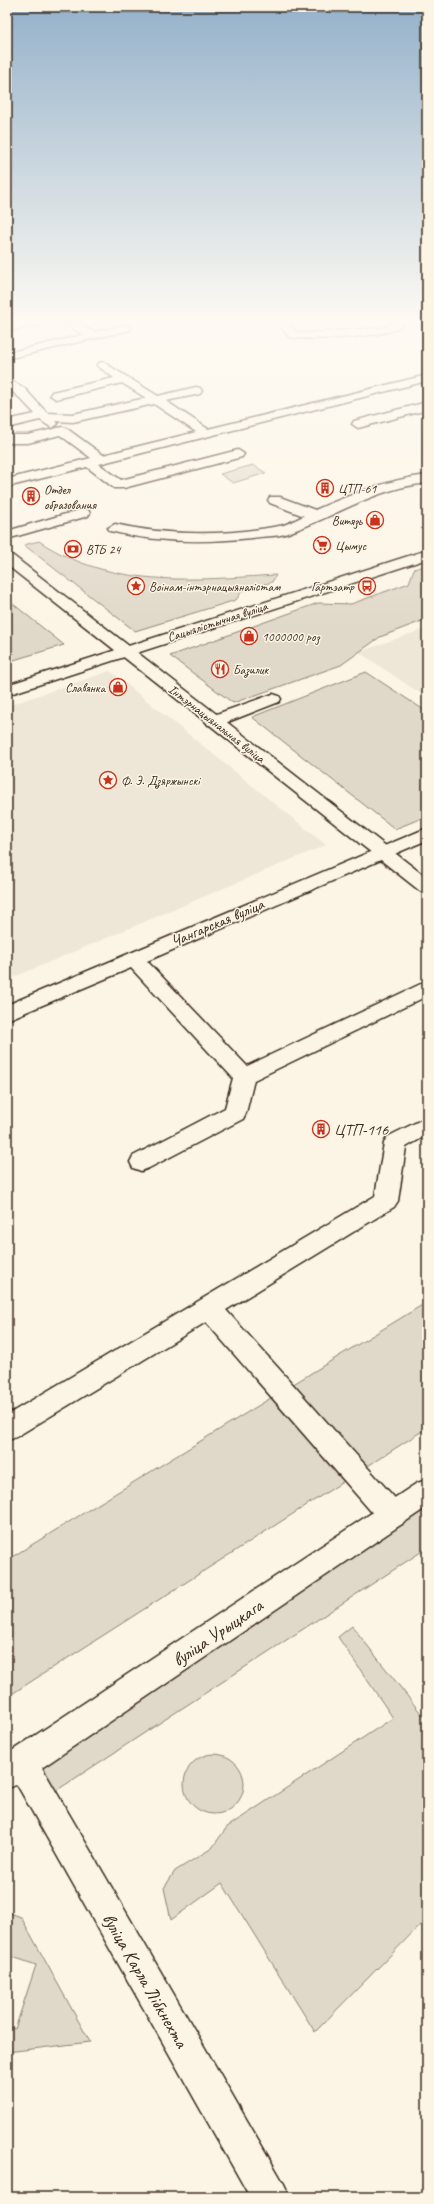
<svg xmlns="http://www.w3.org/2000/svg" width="434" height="2204" viewBox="0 0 434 2204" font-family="Caveat,sans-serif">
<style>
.built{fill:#eee6d6}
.green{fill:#e0d8c8;stroke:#8e8173}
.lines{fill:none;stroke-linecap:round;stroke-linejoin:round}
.minor-casing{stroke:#3b2a1e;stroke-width:3}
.major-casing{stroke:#3b2a1e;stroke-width:3}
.minor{fill:#fcf5e5;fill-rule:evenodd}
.major{fill:#fcf5e5;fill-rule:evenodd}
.labels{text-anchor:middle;stroke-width:3;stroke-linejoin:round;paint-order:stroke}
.far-poi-label{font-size:13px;fill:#3b2a1e;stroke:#fcf5e5;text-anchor:start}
.far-street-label{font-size:13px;fill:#3b2a1e;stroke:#fcf5e5}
.street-label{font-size:16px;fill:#3b2a1e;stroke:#fcf5e5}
.poi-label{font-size:16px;fill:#3b2a1e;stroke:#fcf5e5;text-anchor:start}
.near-street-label{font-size:19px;fill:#3b2a1e;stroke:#fcf5e5}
</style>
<rect width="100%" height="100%" fill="#fcf5e5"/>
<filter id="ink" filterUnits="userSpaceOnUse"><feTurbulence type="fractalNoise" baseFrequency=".025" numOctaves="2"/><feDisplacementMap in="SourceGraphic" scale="8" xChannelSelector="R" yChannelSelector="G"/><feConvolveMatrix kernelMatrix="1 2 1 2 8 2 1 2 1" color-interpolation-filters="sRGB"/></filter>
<g filter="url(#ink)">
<g class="built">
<polygon points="427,628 427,698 359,652"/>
<polygon points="110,671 326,845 7,980 7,706"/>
</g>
<g class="green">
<polygon points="253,465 266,473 233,483 220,474"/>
<path d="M39 541C111 589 193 580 276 575L272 582 242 591 236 600 135 631 24 545Z"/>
<polygon points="427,565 427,619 380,637 341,665 233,703 170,656 318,603 351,604 409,583 414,569"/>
<polygon points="7,599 64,645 7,662"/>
<polygon points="366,672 427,712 427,816 395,829 252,717"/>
<polygon points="427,1302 427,1428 7,1697 7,1560"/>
<polygon points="427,1492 427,1548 42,1800 22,1763"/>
<polygon points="352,1626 427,1721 427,1918 315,2032 222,1883 171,1920 164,1888 175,1871 212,1848 227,1827 393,1718 338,1637"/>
<circle cx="214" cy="1784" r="30"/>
<polygon points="7,1912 21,1917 90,2042 7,2052 7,2026 15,2029 36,1965 7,1955"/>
</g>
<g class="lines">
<g class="minor-casing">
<g id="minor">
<polygon points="64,322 76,322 94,332 126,325 131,328 130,330 7,359 7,353 83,335"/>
<path d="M277 322H288L296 332 307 333 382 328 387 327 392 322H402V325C393 338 306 341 289 337Z"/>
<polygon points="103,362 158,396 196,387 200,388 202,391 200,394 166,401 208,429 427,375 427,381 99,464 121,480 238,450 244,454 242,457 124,488 114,488 87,467 7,487 7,479 91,458 60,435 28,443 7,443 7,435 28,435 62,427 66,428 103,455 196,432 154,404 73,422 55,421 58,424 52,428 40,420 7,428 7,420 35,414 21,399 7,387 7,378 24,388 47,413 73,414 146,398 122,383 56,399 50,395 52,392 114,378 99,367 97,365 99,363"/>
<polygon points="427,402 427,410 358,428 352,424 354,421"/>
<path d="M427 475V483C373 489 337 516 288 533 277 537 263 536 252 538 204 543 157 543 110 531L108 528 115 524C166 536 227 536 279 526 287 525 296 519 304 516L270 503 268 500 270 497H280L315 510C352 494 387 480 427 475Z"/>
<polygon points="83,509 88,510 90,513 88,516 7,539 7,531"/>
<polygon points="427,550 427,559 7,695 7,685"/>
<polygon points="273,694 279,696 281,699 279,702 220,725 208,725 206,721 208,717"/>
<polygon points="427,828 427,840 147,961 247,1066 427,981 427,996 254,1080 246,1113 243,1119 149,1168 141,1171 133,1168 130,1162 133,1156 225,1108 233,1078 131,968 7,1020 7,1005"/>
<polygon points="427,1117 427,1135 406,1147 398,1201 394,1207 226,1310 402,1506 406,1515 402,1524 392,1528 382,1524 206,1322 16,1437 7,1441 7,1415 375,1196 384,1143 387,1137"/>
<polygon points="22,1747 33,1752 284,2184 290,2197 250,2197 11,1774 7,1761 11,1752"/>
</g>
</g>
<g class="major-casing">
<g id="major">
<polygon points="26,322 45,322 44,324 7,332 7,326"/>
<polygon points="7,554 12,555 427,878 427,893 420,891 7,565"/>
<polygon points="427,1480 427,1507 18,1784 7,1789 7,1754 417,1483"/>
</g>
</g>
<use href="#minor" class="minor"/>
<use href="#major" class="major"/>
</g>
</g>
<linearGradient id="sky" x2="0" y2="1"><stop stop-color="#94b1ca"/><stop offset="0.51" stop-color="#fefaf3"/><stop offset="1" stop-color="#fefaf3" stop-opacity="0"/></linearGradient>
<rect width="434" height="630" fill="url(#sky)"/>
<defs>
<g id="building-ring" transform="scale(0.9)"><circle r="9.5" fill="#fcf5e5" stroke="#c8321e" stroke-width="1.5"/><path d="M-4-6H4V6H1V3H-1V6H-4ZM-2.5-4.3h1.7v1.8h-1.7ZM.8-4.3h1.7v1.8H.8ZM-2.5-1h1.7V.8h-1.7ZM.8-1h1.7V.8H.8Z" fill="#c8321e"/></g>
<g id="shop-ring" transform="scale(0.9)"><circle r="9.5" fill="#fcf5e5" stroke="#c8321e" stroke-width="1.5"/><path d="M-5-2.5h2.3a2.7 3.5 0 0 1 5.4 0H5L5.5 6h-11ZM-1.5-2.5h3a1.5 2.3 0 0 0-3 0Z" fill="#c8321e"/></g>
<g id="supermarket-ring" transform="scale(0.9)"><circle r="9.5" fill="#fcf5e5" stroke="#c8321e" stroke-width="1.5"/><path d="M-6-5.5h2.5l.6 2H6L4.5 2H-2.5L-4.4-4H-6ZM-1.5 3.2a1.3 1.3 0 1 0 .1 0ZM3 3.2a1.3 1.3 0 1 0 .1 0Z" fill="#c8321e"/></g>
<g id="bank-ring" transform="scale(0.9)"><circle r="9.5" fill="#fcf5e5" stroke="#c8321e" stroke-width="1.5"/><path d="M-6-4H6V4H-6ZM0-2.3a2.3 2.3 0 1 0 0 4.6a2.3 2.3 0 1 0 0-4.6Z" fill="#c8321e"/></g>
<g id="sight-ring" transform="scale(0.9)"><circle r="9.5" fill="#fcf5e5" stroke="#c8321e" stroke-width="1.5"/><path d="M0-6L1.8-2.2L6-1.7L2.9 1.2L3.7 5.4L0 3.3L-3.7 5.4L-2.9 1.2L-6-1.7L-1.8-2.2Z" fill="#c8321e"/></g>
<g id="bus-ring" transform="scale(0.9)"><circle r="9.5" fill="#fcf5e5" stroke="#c8321e" stroke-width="1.5"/><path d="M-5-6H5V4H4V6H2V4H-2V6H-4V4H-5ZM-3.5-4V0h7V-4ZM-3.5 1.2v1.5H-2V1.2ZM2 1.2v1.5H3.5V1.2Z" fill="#c8321e"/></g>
<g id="restaurant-ring" transform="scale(0.9)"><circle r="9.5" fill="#fcf5e5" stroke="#c8321e" stroke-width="1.5"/><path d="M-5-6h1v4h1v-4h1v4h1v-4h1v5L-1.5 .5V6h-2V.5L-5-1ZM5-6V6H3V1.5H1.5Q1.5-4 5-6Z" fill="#c8321e"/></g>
</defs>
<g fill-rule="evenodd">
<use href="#building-ring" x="325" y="488"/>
<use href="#building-ring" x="31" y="496"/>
<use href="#shop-ring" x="375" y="520"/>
<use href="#supermarket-ring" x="322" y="545"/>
<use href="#bank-ring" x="73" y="549"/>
<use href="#sight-ring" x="136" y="586"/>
<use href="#bus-ring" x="367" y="586"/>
<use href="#shop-ring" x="249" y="636"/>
<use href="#restaurant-ring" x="220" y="669"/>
<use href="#shop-ring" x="118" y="687"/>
<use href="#sight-ring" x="108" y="780"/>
<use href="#building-ring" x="321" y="1129"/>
</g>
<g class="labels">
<g class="far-poi-label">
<text x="338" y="493">ЦТП-61</text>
<text x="44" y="494">Отдел<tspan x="44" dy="15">образования</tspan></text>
<text x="362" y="525" text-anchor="end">Витязь</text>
<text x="335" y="550">Цымус</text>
<text x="86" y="554">ВТБ 24</text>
<text x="149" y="591">Воінам-інтэрнацыяналістам</text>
<text x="354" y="591" text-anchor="end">Гартэатр</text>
<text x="262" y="641">1000000 роз</text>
<text x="233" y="674">Базилик</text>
<text x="105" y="692" text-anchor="end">Славянка</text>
<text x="121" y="785">Ф. Э. Дзяржынскі</text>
</g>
<g class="far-street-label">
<text transform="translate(217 621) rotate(-18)" y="5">Сацыялістычная вуліца</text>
<text transform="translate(217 723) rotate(38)" y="5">Інтэрнацыянальная вуліца</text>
</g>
<g class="street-label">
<text transform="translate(217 922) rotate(-23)" y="6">Чангарская вуліца</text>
</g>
<g class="poi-label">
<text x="334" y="1135">ЦТП-116</text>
</g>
<g class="near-street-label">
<text transform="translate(217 1632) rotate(-34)" y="7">вуліца Урыцкага</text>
<text transform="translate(146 1980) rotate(60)" y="7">вуліца Карла Лібкнехта</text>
</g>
</g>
<rect width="434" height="2204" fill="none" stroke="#fcf5e5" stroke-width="24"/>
<rect x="12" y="12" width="410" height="2180" fill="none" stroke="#3b2a1e" stroke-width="1.5" filter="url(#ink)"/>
</svg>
